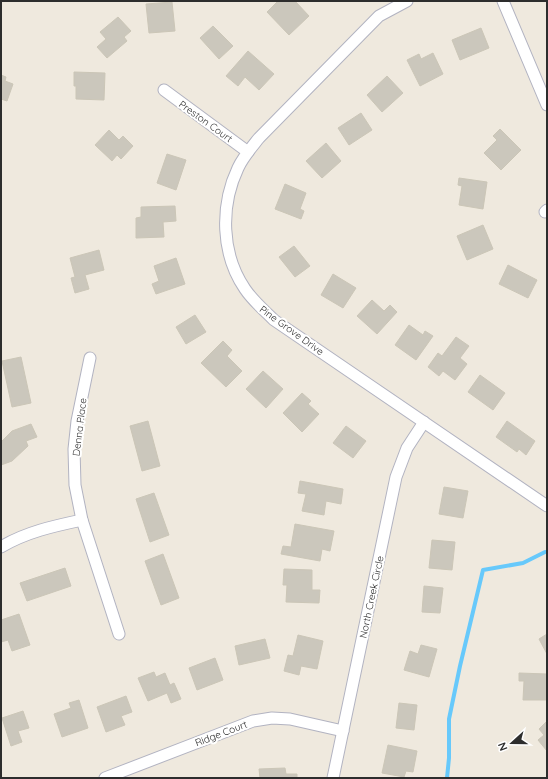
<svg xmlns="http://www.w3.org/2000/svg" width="548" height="779" viewBox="0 0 548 779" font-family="Quicksand,sans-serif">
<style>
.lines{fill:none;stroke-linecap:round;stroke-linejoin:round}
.stream{stroke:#67c9fb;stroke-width:4}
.building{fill:#cbc7bc;stroke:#cbc6b7}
.street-casing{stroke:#b2b3c1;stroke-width:13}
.street{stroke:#fff;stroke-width:11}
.labels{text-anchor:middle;stroke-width:4;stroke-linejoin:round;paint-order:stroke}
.street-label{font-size:10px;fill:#2d2d2d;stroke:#fff}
</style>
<rect width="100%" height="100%" fill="#efe9de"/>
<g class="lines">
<polyline class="stream" points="447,778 449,758 449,719 460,666 483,570 523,563 545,552"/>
</g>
<g class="building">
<polygon points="278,1 295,1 309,16 289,35 267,12"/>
<polygon points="172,2 175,31 149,33 146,4"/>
<polygon points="118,17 131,31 124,37 127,41 107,58 97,47 106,39 100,32"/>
<polygon points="213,26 233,46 219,59 200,38"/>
<polygon points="481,28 489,48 460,60 452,40"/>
<polygon points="248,51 274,74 259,90 245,77 238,86 226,76"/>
<polygon points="433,53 443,74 420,86 407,60 419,54 421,59"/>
<polygon points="74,72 105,73 104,100 76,99 76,86 74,86"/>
<polygon points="1,75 6,77 5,81 13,84 7,101 1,99"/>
<polygon points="387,76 403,93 382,112 367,95"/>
<polygon points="361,113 372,130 349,145 338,128"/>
<polygon points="500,129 521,150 501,170 484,153 497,140 493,136"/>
<polygon points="109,130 119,140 123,136 133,146 121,159 117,155 112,161 95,145"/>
<polygon points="326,143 341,161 322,178 306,161"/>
<polygon points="167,154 186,160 176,190 157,183"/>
<polygon points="459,178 487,182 483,209 459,205 462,186 458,185"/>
<polygon points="285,184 306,193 300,209 304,211 301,219 275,209"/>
<polygon points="175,206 176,221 163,222 164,237 136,238 136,218 141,217 141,207"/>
<polygon points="483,225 493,249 467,260 457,236"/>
<polygon points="294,246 310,266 295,277 279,257"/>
<polygon points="99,250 104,270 85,275 89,289 75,293 71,278 75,277 70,258"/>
<polygon points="176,258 185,284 156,294 152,284 159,281 154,266"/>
<polygon points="508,265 537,280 528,298 499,284"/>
<polygon points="333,274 356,288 343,308 321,295"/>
<polygon points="372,300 384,311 390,305 397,312 377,334 357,316"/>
<polygon points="195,315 206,332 186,344 176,327"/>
<polygon points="409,325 423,335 425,331 433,336 416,360 395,345"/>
<polygon points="456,337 469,346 460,358 467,364 455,380 443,371 439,376 428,367 438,353 442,356"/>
<polygon points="223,341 232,350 227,356 242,371 226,387 201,363"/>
<polygon points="21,357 31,403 12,407 2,361"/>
<polygon points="263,371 283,389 266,408 246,389"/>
<polygon points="480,375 505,393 493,410 468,392"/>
<polygon points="302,393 311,401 308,404 319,414 302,432 283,413"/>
<polygon points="148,421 160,466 142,471 130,426"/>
<polygon points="507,421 535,441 526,455 519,449 517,452 496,437"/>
<polygon points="31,424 37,437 26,441 28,446 12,461 1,465 1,442 12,431"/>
<polygon points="346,426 366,441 353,458 333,443"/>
<polygon points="300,481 343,489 341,504 326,501 324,515 302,511 306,494 298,493"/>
<polygon points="444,487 468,491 463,518 439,514"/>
<polygon points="154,493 169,535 150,542 136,499"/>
<polygon points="295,524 334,531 330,551 322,549 320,561 281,554 283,546 291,547"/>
<polygon points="432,540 455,542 452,570 429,568"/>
<polygon points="163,554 179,598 161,605 145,561"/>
<polygon points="65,568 71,586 27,601 20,583"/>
<polygon points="284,569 312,570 312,590 320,590 319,603 286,602 287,585 283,585"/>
<polygon points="424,586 443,588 440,613 422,612"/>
<polygon points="19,614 30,645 12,651 8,640 1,642 1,620"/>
<polygon points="547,634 547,654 539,639"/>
<polygon points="298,635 323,641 317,669 301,666 299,675 284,671 288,655 293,656"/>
<polygon points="265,639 270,658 239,665 235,646"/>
<polygon points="421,645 437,649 429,677 404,670 410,651 418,654"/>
<polygon points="215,658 223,680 197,690 189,668"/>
<polygon points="154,672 156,677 165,673 170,685 174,683 181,699 171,703 167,693 148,701 138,678"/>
<polygon points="519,673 547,674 546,700 523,700 524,681 519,681"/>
<polygon points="126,696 132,712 121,716 125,725 106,732 97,707"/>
<polygon points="79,700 88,728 62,737 54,714 71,708 69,703"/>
<polygon points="399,703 417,705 414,730 396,728"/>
<polygon points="23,711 29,728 18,731 22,742 11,746 2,718"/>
<polygon points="547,721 547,751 538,740 544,735 539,729"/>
<polygon points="388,745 417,751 413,772 406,771 404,777 382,773"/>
<polygon points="285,768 286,774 297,774 297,778 260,778 259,769"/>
</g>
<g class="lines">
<g class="street-casing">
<g id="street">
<path d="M407 1 379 16 259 138C251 148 243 157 238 168 220 206 221 254 245 289 253 301 264 310 274 320L547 506"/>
<polyline points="503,1 547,105"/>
<polyline points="164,90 248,152"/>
<polyline points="545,212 547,210"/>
<polyline points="90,358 77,421 74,449 75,485 82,520 119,634"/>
<path d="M1 547C26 532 54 526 82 520"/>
<polyline points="105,778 253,721 272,718 290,719 343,731"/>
<polyline points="333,778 396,477 407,448 424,422"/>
</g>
</g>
<use href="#street" class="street"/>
</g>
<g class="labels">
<g class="street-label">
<text transform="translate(206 121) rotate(36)" y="4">Preston Court</text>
<text transform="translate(292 330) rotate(36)" y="4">Pine Grove Drive</text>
<text transform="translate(79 427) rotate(-83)" y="4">Denna Place</text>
<text transform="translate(371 597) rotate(-78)" y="4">North Creek Circle</text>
<text transform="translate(221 733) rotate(-21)" y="4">Ridge Court</text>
</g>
</g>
<rect width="548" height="779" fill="none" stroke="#2d2d2d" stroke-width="4"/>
<g transform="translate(512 743) rotate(249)" stroke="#ffffff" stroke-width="3" paint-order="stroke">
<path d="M0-3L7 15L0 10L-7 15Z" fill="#2d2d2d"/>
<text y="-6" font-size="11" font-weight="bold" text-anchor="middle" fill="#2d2d2d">N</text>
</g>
</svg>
